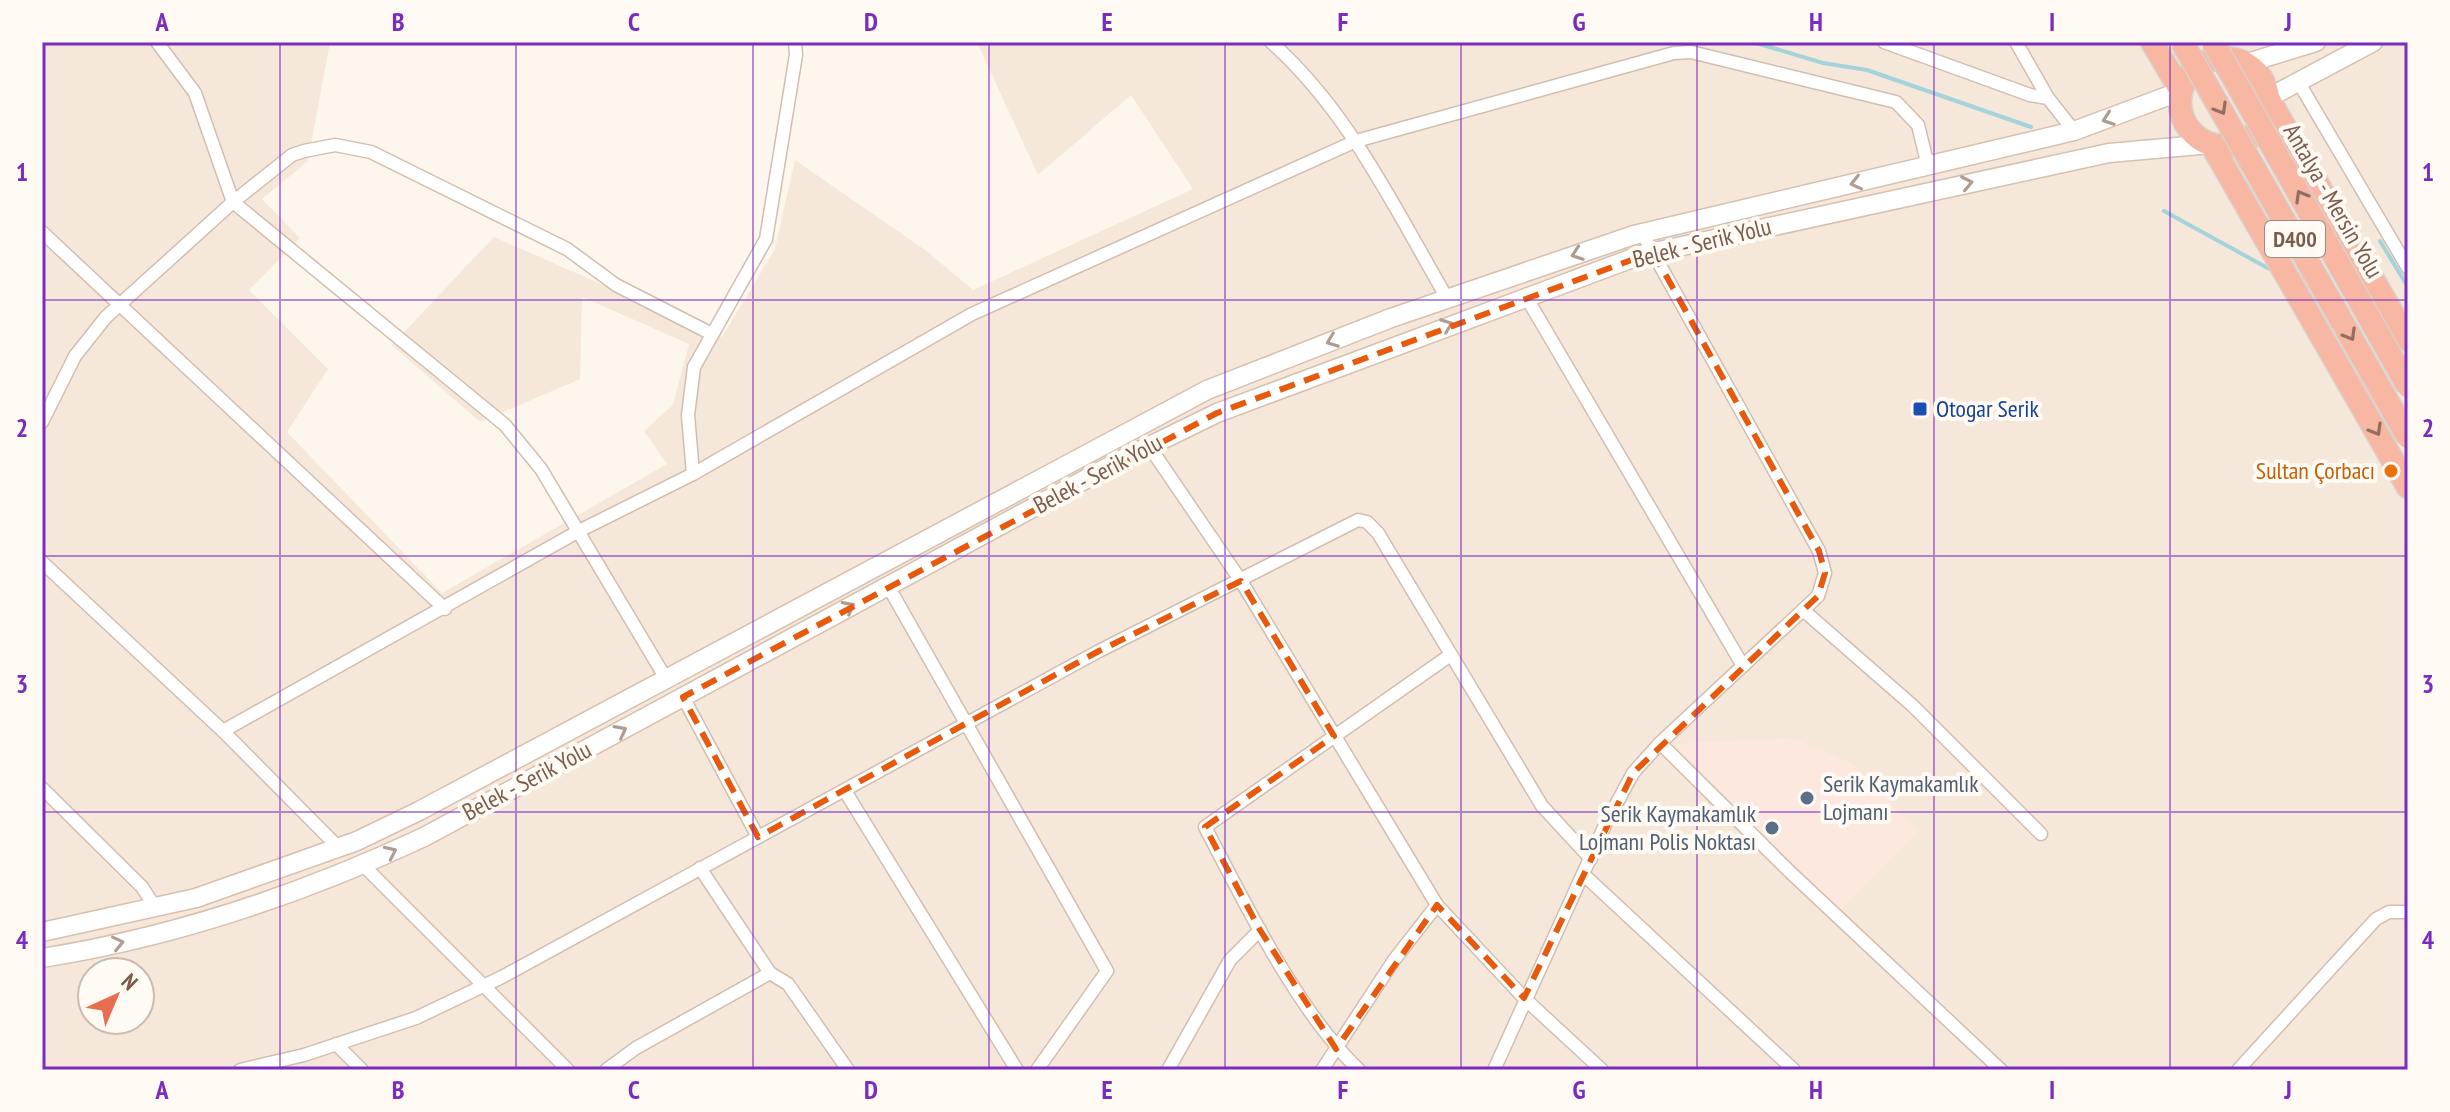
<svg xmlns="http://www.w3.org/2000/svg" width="2450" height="1112" viewBox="0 0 2450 1112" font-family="'PT Sans Narrow',sans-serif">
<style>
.residential{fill:#f5e8da;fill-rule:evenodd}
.commercial{fill:#fde8e0}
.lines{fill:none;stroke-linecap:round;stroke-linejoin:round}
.stream{stroke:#a5d3da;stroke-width:4}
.street-casing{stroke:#d1beb0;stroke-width:15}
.secondary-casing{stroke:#d6c0b0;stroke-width:21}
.highway-casing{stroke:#dad1cd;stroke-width:25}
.street{stroke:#fff;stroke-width:12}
.secondary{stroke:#fff;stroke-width:18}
.highway{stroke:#f7b7a3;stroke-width:22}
.highway-bridge-casing{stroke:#dad1cd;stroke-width:25;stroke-linecap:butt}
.highway-bridge{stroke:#f7b7a3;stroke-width:22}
.oneway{stroke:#936e5e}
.oneway2{stroke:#af9d94}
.marked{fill:none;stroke:#e8590c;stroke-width:6;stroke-dasharray:16 10;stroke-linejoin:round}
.grid{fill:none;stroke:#7b2cbf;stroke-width:2;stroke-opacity:0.55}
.transit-dot{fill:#1a4fb4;stroke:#fffaf3;stroke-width:3}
.food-dot{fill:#e8710a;stroke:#fffaf3;stroke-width:3}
.service-dot{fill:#5c6f8a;stroke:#fffaf3;stroke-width:3}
.labels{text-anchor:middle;stroke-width:8;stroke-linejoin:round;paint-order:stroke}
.shield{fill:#fffaf3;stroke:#a28b7f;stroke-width:2}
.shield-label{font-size:22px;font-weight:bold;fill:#7a5c4d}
.street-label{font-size:24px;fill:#7a5c4d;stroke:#fffaf3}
.transit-label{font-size:24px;fill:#164399;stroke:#fffaf3;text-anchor:start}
.food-label{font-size:24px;fill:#c56008;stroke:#fffaf3;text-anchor:end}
.service-label{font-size:24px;fill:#4e5e75;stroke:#fffaf3;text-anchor:start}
.neatline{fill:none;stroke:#7b2cbf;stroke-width:3}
.grid-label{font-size:26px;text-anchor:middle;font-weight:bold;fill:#7b2cbf}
</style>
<rect width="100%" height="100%" fill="#fdf6ec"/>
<path class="residential" d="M42 42H330L308 161 262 199 300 238 249 290 328 369 287 432 442 593 667 464 644 431 673 405 689 344 582 297 580 379 480 422 392 345 494 237 722 337 775 249 795 160 928 252 973 290 1193 189 1131 95 1038 175 977 42H2408V1070H42ZM92 972H140V1020H92Z"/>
<polygon class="commercial" points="1793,738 1853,764 1919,831 1839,910 1674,744"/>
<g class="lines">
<g class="stream">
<polyline points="1753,42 1823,63 1867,70 2031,127"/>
<polyline points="2164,211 2273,271"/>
<polyline points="2380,241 2408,287"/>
</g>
<g class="street-casing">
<g id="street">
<polyline points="157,42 195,93 233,202 505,425 541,469 665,677"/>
<path d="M1271 42C1349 111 1395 209 1447 298"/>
<polyline points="1884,42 2030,95 2048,98"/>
<polyline points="2016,42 2048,98 2074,131"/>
<polyline points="2299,83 2408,268"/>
<polyline points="42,232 445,609"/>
<polyline points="1525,295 1743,666"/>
<polyline points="42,422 75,356 106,317 233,202 292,155 304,151 335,145 371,152 567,249 616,285 710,333"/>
<polyline points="1149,446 1241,581 1437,905 1524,998 1602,1070"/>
<polyline points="693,474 688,415 694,367 766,239 796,55 795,42"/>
<polyline points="42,562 223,731 338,847"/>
<polyline points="888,586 1107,971 1037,1070"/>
<polyline points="1803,610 1913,706 2041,834"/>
<polyline points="683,697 758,837"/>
<polyline points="223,731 579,531 693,474 972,314 1356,141 1674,53 1691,52 1896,102 1918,125 1928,166"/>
<polyline points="1660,743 1789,871 2001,1070"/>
<polyline points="42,788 142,887 155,907"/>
<polyline points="845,791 1017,1070"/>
<polyline points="363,865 568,1070"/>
<polyline points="700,868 770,973 788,984 848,1070"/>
<polyline points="1584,875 1794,1070"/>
<polyline points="336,1044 362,1070"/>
<polyline points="240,1070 304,1055 416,1018 502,977 1099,651 1358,520 1367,522 1378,533 1542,806 1591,859"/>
<polyline points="606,1070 636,1048 770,973"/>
<polyline points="1168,1070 1230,960 1260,930"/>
<polyline points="1322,1070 1394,960 1437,905"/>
<path d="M1359 1070C1297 1011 1245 903 1205 827L1449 656"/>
<polyline points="1494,1070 1606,823 1633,773 1660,743 1818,596 1825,573 1819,551 1642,233"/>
<polyline points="2238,1070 2376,919 2389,912 2408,912"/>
</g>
</g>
<g class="secondary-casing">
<g id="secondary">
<polyline points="2247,63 2316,42"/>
<polyline points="2268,98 2373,42"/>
<polyline points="42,932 196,898 357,841 419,811 1207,390 1391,318 1634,235 2074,131 2181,91"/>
<path d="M42 958C175 937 302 894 424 837L1123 459 1217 413 1641 255 2109 153 2211 144"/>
</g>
</g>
<g class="highway-casing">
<g id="highway">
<polyline points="2152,42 2181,91"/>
<circle cx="2224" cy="102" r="44"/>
<polyline points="2268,98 2408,340"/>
<polyline points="2211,144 2408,487"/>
</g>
</g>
<use href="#street" class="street"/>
<use href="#secondary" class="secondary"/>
<use href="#highway" class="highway"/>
<g class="highway-bridge-casing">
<g id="highway-bridge">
<polyline points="2182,42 2408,437"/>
<polyline points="2213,42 2408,386"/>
</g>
</g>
<use href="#highway-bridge" class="highway-bridge"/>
</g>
<defs><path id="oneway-chevron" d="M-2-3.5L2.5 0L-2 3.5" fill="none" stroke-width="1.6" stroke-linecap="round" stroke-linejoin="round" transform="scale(2)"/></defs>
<g class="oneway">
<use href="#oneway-chevron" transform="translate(2221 109) rotate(60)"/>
<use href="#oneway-chevron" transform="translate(2301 196) rotate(-120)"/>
<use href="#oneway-chevron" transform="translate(2350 335) rotate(60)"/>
<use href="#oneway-chevron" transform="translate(2376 430) rotate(60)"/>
</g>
<g class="oneway2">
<use href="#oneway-chevron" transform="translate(2108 119) rotate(161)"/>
<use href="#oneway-chevron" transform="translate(1856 183) rotate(167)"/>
<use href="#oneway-chevron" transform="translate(1967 183) rotate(-12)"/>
<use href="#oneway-chevron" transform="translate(1577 254) rotate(161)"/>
<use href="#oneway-chevron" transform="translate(1447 325) rotate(-21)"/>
<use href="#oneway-chevron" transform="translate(1332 341) rotate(159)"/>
<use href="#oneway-chevron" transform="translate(849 607) rotate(-28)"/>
<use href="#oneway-chevron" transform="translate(621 731) rotate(-28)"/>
<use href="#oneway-chevron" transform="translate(391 852) rotate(-25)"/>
<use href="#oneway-chevron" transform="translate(118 943) rotate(-13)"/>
</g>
<path class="marked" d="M1653 252 1819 551 1825 573 1818 596 1633 773 1524 998 1437 905 1336 1049 1260 930 1205 827 1334 736 1241 581 1099 651 758 837 683 697 1217 413Z"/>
<path class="grid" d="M280 42V1070M516 42V1070M753 42V1070M989 42V1070M1225 42V1070M1461 42V1070M1697 42V1070M1934 42V1070M2170 42V1070M42 300H2408M42 556H2408M42 812H2408"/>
<rect class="transit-dot" x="1912" y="401" width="16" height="16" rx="4"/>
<circle class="food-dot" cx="2391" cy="471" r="8"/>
<g class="service-dot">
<circle cx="1807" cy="798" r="8"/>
<circle cx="1772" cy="828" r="8"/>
</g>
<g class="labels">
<rect class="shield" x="2265" y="221" width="60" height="36" rx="6"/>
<g class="shield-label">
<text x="2295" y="247">D400</text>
</g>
<g class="street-label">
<text transform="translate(2333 201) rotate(60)" y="8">Antalya - Mersin Yolu</text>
<text transform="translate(1702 243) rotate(-14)" y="8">Belek - Serik Yolu</text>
<text transform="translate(1098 474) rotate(-28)" y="8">Belek - Serik Yolu</text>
<text transform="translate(527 781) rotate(-28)" y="8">Belek - Serik Yolu</text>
</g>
<g class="transit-label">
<text x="1936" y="417">Otogar Serik</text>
</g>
<g class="food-label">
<text x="2375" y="479">Sultan Çorbacı</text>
</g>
<g class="service-label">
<text x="1823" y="792">Serik Kaymakamlık<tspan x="1823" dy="28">Lojmanı</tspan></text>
<text x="1756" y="822" text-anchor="end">Serik Kaymakamlık<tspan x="1756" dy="28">Lojmanı Polis Noktası</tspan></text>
</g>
</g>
<rect width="2450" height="1112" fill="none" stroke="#fffaf3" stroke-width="88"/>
<g transform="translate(116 996) rotate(44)"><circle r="38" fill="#fffaf3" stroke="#cabbb1" stroke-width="2"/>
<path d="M0-6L14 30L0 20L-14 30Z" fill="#e76f51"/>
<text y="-12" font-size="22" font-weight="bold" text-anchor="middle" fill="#7a5c4d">N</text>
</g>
<rect x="44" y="44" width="2362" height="1024" class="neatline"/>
<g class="grid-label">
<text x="162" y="31">A</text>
<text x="398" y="31">B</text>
<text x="634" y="31">C</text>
<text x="871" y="31">D</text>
<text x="1107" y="31">E</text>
<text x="1343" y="31">F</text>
<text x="1579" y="31">G</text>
<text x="1816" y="31">H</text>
<text x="2052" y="31">I</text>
<text x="2288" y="31">J</text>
<text x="22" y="181">1</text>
<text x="2428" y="181">1</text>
<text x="22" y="437">2</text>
<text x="2428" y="437">2</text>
<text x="22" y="693">3</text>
<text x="2428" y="693">3</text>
<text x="22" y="949">4</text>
<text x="2428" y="949">4</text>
<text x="162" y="1099">A</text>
<text x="398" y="1099">B</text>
<text x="634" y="1099">C</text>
<text x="871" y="1099">D</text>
<text x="1107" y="1099">E</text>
<text x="1343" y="1099">F</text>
<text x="1579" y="1099">G</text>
<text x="1816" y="1099">H</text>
<text x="2052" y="1099">I</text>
<text x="2288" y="1099">J</text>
</g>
</svg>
